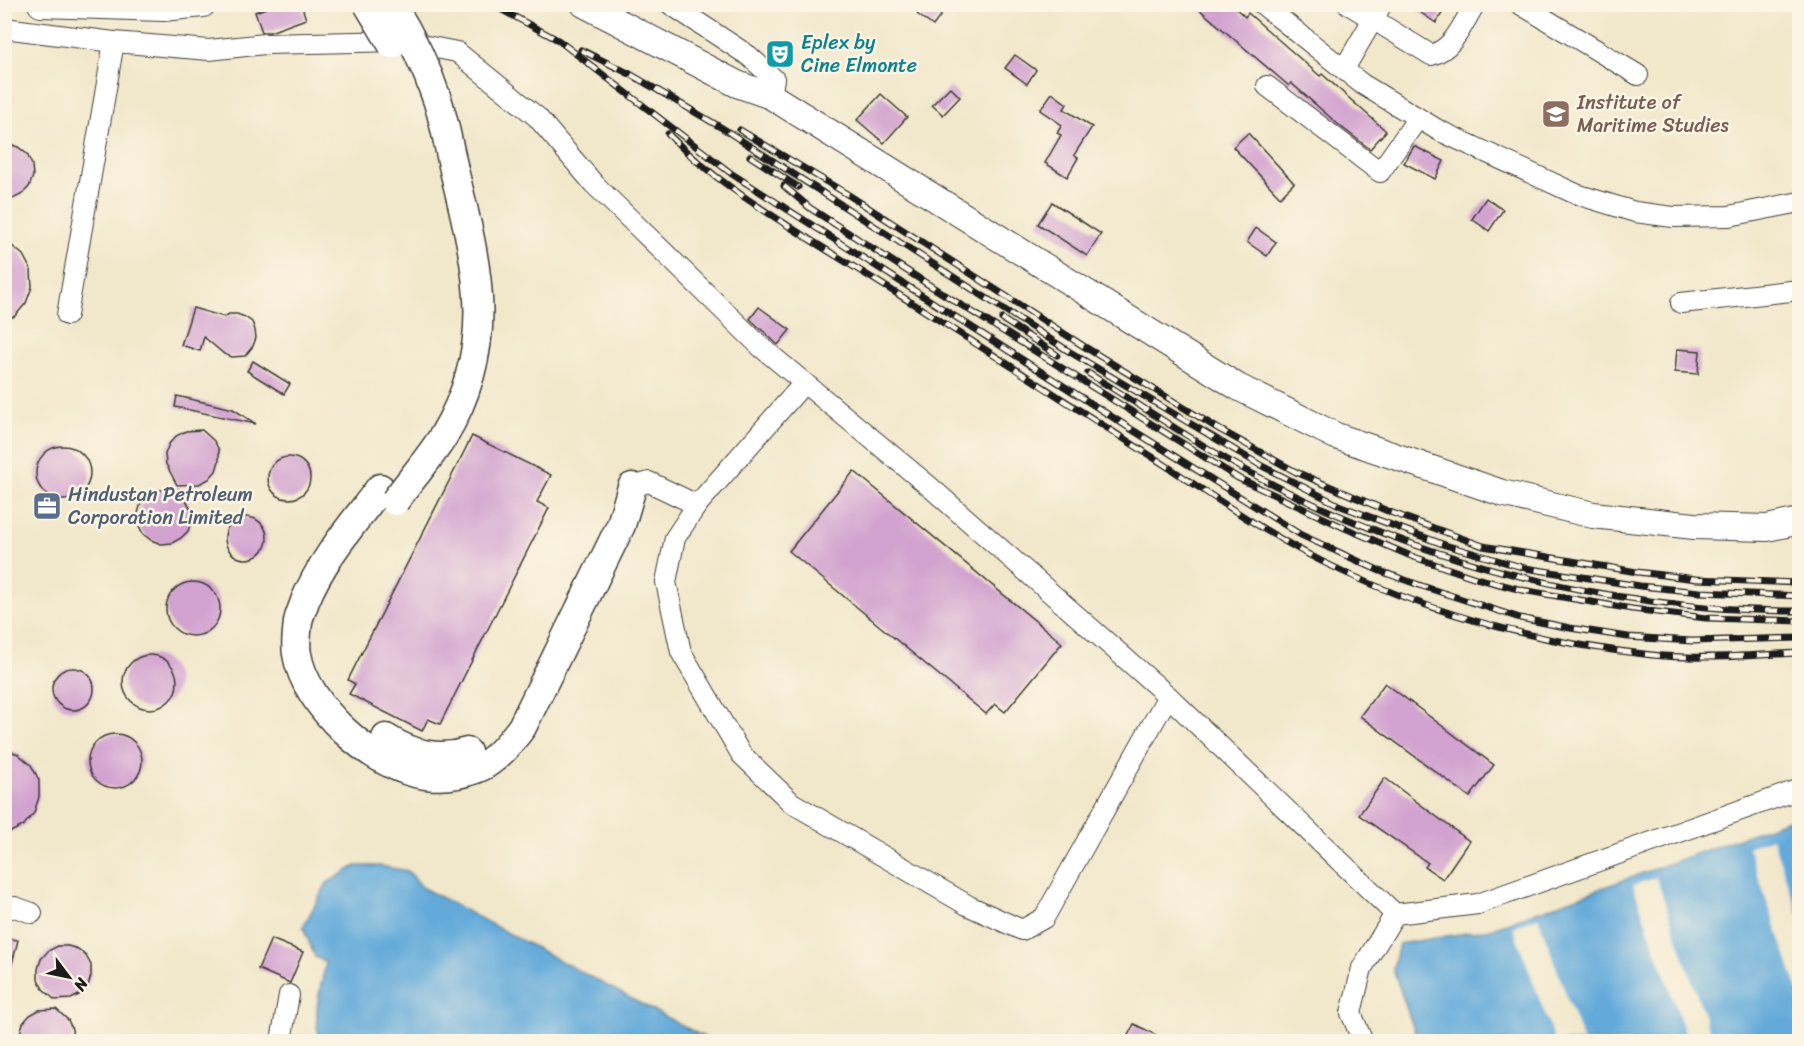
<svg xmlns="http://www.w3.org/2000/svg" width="1804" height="1046" viewBox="0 0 1804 1046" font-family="Sriracha,sans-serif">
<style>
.water{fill:#63aada;stroke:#40637b;stroke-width:1.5}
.pier{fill:#f1e7ca}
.building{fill:#d2a3d0}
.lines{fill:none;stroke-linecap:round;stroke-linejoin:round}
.minor-casing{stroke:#3c3a36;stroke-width:22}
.major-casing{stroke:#3c3a36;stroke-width:28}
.highway-casing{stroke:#3c3a36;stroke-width:31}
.minor{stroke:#fff;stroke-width:20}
.major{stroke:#fff;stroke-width:26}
.highway{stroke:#fff;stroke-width:28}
.rail-casing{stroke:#1c1c1c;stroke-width:7}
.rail{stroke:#fcf5e5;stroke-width:4.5;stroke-dasharray:14;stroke-linecap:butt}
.highway-bridge-casing{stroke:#3c3a36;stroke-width:31;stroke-linecap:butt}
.highway-bridge{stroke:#fff;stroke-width:28}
.labels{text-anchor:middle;stroke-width:5;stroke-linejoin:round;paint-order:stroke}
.culture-label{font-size:20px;fill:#0d838f;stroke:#fcf5e5;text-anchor:start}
.education-label{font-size:20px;fill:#785e54;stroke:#fcf5e5;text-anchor:start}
.service-label{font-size:20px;fill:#4e5e75;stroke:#fcf5e5;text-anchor:start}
</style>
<rect width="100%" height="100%" fill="#fcf5e5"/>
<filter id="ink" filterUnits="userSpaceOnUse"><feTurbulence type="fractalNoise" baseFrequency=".0167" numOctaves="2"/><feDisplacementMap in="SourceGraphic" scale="12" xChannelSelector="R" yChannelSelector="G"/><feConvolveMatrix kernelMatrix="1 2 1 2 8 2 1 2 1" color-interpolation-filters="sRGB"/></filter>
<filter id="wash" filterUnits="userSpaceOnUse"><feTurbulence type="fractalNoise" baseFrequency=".008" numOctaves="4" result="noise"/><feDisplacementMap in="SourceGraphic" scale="24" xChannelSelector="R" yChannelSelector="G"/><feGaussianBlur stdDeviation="1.35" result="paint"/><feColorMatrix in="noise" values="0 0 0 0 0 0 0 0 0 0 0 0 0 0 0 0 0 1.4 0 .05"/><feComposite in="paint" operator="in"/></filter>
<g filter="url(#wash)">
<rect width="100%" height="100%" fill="#f1e7ca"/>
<g class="water">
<polygon points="1799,816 1799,1041 1418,1041 1393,969 1399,944 1490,929"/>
<path d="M356 866H380L408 871 423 888 711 1041H321C311 1018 321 986 326 962L315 957 303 927 327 883Z"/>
</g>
<g class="pier">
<polygon points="1772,838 1799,916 1799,993 1748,847"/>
<polygon points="1656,877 1713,1041 1688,1041 1633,885"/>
<polygon points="1538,917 1583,1041 1555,1041 1513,927"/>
</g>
<g id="blocks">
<g class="building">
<polygon points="277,4 301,4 306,19 270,32 262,32 255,12"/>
<polygon points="904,4 949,4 933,26 917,14 919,12"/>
<polygon points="1193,4 1231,4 1245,17 1248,13 1320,76 1322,74 1386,131 1370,149 1340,126 1291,83 1289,86"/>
<polygon points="1408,4 1448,4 1436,23"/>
<polygon points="1015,55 1036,70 1027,84 1005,68"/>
<polygon points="950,87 960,97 943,115 932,105"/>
<polygon points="1052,93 1067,104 1064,109 1092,127 1074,155 1078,158 1067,177 1045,163 1061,135 1057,133 1062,125 1040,110"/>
<polygon points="881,94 907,117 884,143 857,120"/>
<polygon points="1248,133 1294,183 1280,197 1233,147"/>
<polygon points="4,142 18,147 27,154 32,165 33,176 29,187 21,195 4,203"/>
<polygon points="1414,146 1444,161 1435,179 1404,163"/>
<polygon points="1486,198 1503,210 1489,231 1472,219"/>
<polygon points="1052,202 1101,234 1087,256 1038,224"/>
<polygon points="1256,228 1276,242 1267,256 1247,242"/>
<polygon points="4,239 23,255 31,270 32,287 26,303 15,316 4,321"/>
<polygon points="759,307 790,330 778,345 750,319"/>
<polygon points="193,308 224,317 229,314 237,314 245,317 252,322 255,330 256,338 253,346 245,356 232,357 224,354 204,337 200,351 181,345"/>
<polygon points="1677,349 1700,351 1698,374 1675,372"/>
<polygon points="253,361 290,384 284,394 247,371"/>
<polygon points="177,396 233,409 256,424 175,407"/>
<polygon points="202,430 214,441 219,450 219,461 216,471 209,479 199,484 177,485 166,464 165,454 169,444 176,436 186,431"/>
<polygon points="472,436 551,475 537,502 549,508 440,724 428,719 422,731 349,694 355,684 348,680"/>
<circle cx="63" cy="473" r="27"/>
<circle cx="289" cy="478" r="21"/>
<polygon points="854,471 1062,643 1005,712 995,704 986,714 789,551"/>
<polygon points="181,489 191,510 192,520 188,531 181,538 172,543 161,544 151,540 143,534 138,524 138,513 141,503 148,495 158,490"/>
<circle cx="246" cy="538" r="21"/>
<circle cx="193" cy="609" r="27"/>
<circle cx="150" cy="682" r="27"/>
<circle cx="73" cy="689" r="21"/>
<polygon points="1385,683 1494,765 1470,797 1360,716"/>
<circle cx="115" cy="761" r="27"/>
<polygon points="4,749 18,754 31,765 39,780 39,797 34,813 23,826 4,835"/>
<polygon points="1385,778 1469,841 1443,879 1425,867 1428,863 1359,815"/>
<polygon points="4,938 18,940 9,976 4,976"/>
<polygon points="271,939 303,952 290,983 258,969"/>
<polygon points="58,946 68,946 78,949 86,956 91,965 91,976 88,986 81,994 71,999 55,1000 43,989 38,979 38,969 41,959 48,951"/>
<polygon points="56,1009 68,1020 72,1029 73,1041 20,1041 20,1033 23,1023 30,1015 39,1010"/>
<polygon points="1134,1024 1168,1041 1125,1041"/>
</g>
</g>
</g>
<g filter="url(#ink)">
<use href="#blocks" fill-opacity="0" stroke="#3c3a36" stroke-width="1.5"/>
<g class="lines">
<g class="minor-casing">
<g id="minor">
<polyline points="670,4 749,56 774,79 771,96"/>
<polyline points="1262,4 1362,84 1438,130 1576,194 1635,212 1673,217 1729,216 1800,202"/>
<path d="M1348 4 1431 55C1454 49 1463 23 1475 4"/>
<polyline points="1520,4 1638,75"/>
<polyline points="4,28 114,42 209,50 265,44 401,41 457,52 537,117 594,184 761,347 930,487 1168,696 1395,914 1478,904 1800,789"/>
<polyline points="1344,69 1382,4"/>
<polyline points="1267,86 1380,172 1418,118"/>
<polyline points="1681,303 1800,290"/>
<polyline points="67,315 114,42"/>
<polyline points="804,383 697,505 675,538 666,582 681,652 741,754 792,803 969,906 1022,930 1044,918 1168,696"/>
<polyline points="632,487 649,482 697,505"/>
<polyline points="4,910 15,907 32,913"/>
<polyline points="281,1041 289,995"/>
<polyline points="1363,1042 1351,1013 1362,968 1395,914"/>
</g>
</g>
<g class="major-casing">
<g id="major">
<polyline points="41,4 163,8 203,4"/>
<polyline points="584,4 737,84 771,96 1238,387 1336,436 1502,493 1593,515 1694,526 1767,528 1800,521"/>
</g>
</g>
<g class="highway-casing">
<g id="highway">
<path d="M380 488C353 524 322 559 305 601 303 608 299 615 298 622 297 632 295 645 297 654 305 706 375 769 426 775 443 777 460 775 476 769 495 762 510 743 522 727L621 525 632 487"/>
<path d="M386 738C411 754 439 761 467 752"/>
</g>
</g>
<use href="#minor" class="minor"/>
<use href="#major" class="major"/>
<use href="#highway" class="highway"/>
<g class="rail-casing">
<g id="rail">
<polyline points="491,4 558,40 732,174 1131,429 1301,535 1380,571 1422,586 1520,618 1570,628 1628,637 1692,641 1800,638"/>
<polyline points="581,50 630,74 722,128 1070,352 1260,465 1341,506 1445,545 1525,568 1640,586 1700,592 1800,596"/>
<polyline points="740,130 847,194 1085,347 1217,428 1296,472 1390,512 1483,546 1637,572 1696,579 1800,583"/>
<path d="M668 134C713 180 763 210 817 244 862 272 908 300 953 329 1024 375 1096 421 1168 467 1218 500 1268 534 1321 561 1424 612 1538 643 1652 655 1701 660 1751 655 1800 653"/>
<polyline points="750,156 798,187"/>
<polyline points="784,186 810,208 926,283 1238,478 1345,528 1411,556 1476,578 1522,590 1632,609 1706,618 1800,621"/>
<polyline points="1002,319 1057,355"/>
<path d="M1088 373C1142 406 1195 443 1251 473 1417 562 1611 611 1800 611"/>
</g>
</g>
<use href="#rail" class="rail"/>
<g class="highway-bridge-casing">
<g id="highway-bridge">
<polyline points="368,4 392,44"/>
<path d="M391 4C410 34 426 66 437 99 445 123 449 149 455 174 478 269 498 344 444 435 430 458 411 479 395 501"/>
</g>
</g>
<use href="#highway-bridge" class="highway-bridge"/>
</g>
</g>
<defs>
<g id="theatre-square" transform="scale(1.5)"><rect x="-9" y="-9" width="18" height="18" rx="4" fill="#0f9aa8" stroke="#fcf5e5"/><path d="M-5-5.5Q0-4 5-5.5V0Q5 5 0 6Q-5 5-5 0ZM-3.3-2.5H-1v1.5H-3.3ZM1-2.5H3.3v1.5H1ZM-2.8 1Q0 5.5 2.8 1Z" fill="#fff"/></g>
<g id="university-square" transform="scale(1.5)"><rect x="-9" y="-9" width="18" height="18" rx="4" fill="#8d6e63" stroke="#fcf5e5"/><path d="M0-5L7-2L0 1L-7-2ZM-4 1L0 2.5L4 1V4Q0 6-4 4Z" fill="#fff"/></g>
<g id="office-square" transform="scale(1.5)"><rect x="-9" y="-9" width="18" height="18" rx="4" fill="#5c6f8a" stroke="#fcf5e5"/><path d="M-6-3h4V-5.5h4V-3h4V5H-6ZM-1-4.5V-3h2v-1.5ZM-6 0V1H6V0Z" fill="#fff"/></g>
</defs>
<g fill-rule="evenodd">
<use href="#theatre-square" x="780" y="54"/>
<use href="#university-square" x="1556" y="114"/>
<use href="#office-square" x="47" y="506"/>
</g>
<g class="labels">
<g class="culture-label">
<text x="801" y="49">Eplex by<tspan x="801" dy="23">Cine Elmonte</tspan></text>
</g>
<g class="education-label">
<text x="1577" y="109">Institute of<tspan x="1577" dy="23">Maritime Studies</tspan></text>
</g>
<g class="service-label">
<text x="68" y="501">Hindustan Petroleum<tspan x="68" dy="23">Corporation Limited</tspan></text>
</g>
</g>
<rect width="1804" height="1046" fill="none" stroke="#fcf5e5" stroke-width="24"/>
<g transform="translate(69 977) rotate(122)" stroke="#fcf5e5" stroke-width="4.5" paint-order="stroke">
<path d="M0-4.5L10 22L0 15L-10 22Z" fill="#1c1c1c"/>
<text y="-9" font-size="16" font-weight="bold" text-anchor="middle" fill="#1c1c1c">N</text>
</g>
</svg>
